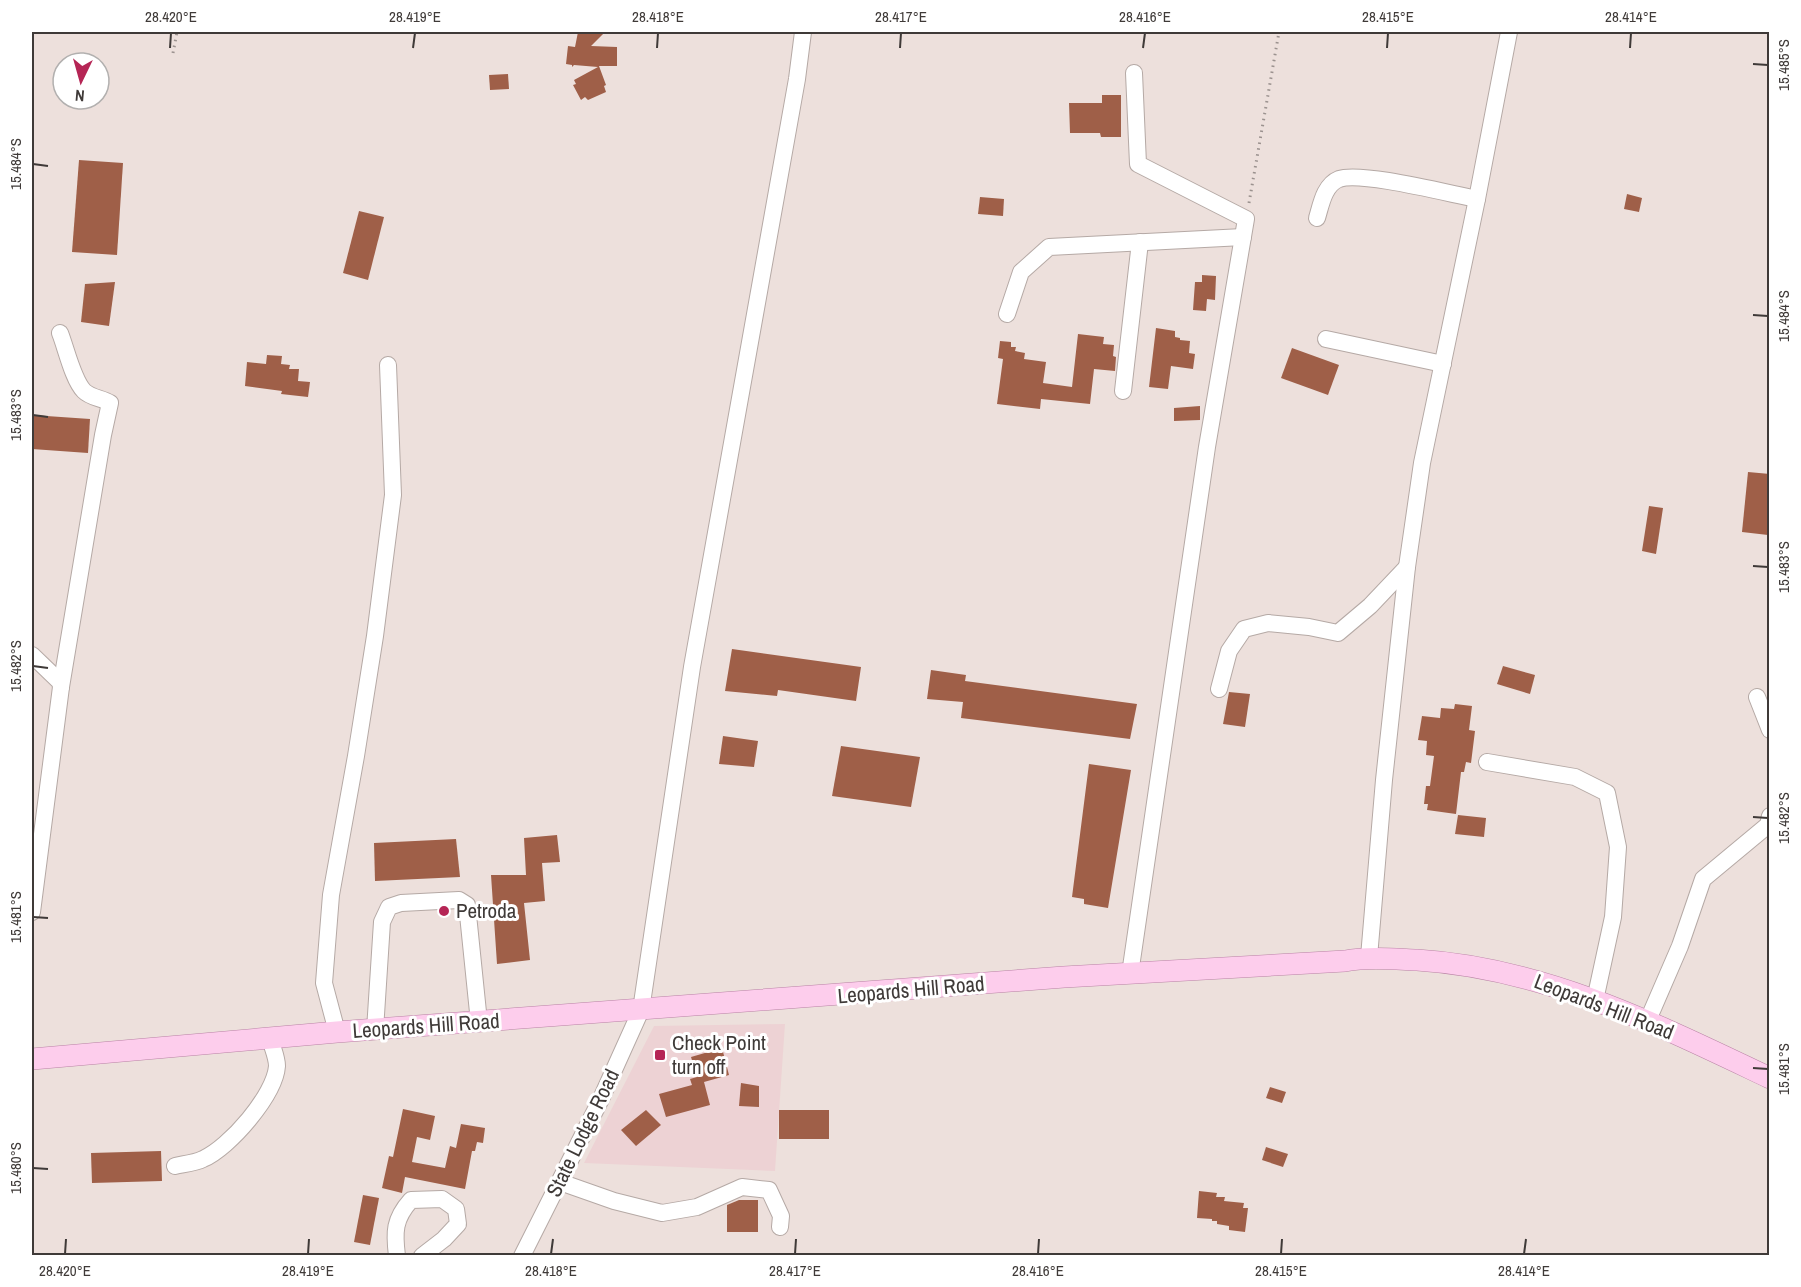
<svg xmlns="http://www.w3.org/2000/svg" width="1801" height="1287" viewBox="0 0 1801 1287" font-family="'Archivo Narrow',sans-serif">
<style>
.commercial{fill:#edd2d4}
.building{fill:#9f5f48}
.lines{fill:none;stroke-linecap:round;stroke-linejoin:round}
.minor-casing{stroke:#b5a9a5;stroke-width:18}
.major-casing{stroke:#b983a5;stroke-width:22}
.path{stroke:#9b928f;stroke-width:3;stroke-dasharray:1.5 4.5;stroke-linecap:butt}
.minor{stroke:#fff;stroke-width:16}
.major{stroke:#fdcdec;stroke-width:21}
.ticks{fill:none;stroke:#3f3a38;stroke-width:2}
.poi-dot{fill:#b52555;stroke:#fff;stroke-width:2}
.labels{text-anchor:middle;stroke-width:6;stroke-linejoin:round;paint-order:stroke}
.poi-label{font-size:21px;fill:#3f3a38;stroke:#fff;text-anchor:start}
.street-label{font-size:21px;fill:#3f3a38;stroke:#fff}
.neatline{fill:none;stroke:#3f3a38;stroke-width:2}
.ticks-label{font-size:15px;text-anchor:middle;fill:#3f3a38}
</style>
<rect width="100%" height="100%" fill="#ede0dc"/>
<polygon class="commercial" points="785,1024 775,1171 584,1163 654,1026"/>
<g class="building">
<polygon points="578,32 605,32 591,46 617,47 617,66 599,66 606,85 604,86 606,92 588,100 585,97 581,100 573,85 576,84 574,80 598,67 574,65 572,67 572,65 566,64 568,46 575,47"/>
<polygon points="508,74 509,89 490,90 489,75"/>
<polygon points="1102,95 1121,95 1121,137 1101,137 1100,133 1070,133 1069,103 1102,103"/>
<polygon points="79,160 123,163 117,255 72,252"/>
<polygon points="1627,194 1642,198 1639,212 1624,209"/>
<polygon points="980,197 1004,199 1003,216 978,214"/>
<polygon points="359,211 384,217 368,280 343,273"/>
<polygon points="1202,275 1216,276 1215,300 1207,299 1206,311 1193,310 1195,282 1202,282"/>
<polygon points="115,282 109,326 81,322 85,284"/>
<polygon points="1156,328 1175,331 1175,337 1180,338 1180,340 1190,341 1189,353 1195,354 1193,369 1171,366 1168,389 1149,387"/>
<polygon points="1078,334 1104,337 1103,344 1114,345 1113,356 1116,357 1115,371 1094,369 1090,404 1041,399 1040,409 997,404 1003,359 998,358 1000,341 1011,342 1011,347 1016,347 1015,351 1025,353 1024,359 1046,362 1043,383 1072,387"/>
<polygon points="1292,348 1339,365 1328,395 1281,378"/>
<polygon points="267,355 282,356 281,364 290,365 289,369 299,369 298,381 310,382 308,397 281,394 282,391 245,386 247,362 266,364"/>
<polygon points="1200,406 1200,420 1174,421 1174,408"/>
<polygon points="32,415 90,419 88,453 32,449"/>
<polygon points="1748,472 1770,474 1768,535 1742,532"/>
<polygon points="1649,506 1663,508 1656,554 1642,551"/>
<polygon points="732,649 861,667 856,701 778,690 777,696 725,691"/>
<polygon points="1503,666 1535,675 1530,694 1497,684"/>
<polygon points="931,670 966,675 965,681 1137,704 1130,739 961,718 963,702 927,699"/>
<polygon points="1229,692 1250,694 1245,727 1223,724"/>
<polygon points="1455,704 1472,706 1469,730 1475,731 1471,763 1466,762 1464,772 1461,772 1456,814 1427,810 1428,804 1424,804 1426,786 1430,786 1434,756 1426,755 1427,741 1418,740 1422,716 1440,718 1441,708 1454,709"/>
<polygon points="723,736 758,741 754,767 719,764"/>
<polygon points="841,746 920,757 911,807 832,796"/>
<polygon points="1089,764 1131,770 1108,908 1084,904 1084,899 1072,897"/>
<polygon points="1458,815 1486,818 1484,837 1455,834"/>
<polygon points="557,835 560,862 542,863 545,901 524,903 530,960 497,964 491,875 526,875 524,838"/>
<polygon points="456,839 460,877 375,881 374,843"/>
<polygon points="722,1048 729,1075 704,1082 710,1105 666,1117 659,1094 692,1085 690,1079 697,1077 691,1057"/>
<polygon points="741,1083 759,1086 759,1107 739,1106"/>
<polygon points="1270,1087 1286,1092 1282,1103 1266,1098"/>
<polygon points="403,1109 435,1116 430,1140 417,1137 412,1162 445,1168 450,1146 456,1148 461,1124 485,1128 483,1143 477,1142 475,1151 472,1151 465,1189 405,1177 402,1193 382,1188 389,1156 393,1157"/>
<polygon points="646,1110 661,1125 636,1146 621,1130"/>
<rect x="779" y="1110" width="50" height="29"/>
<polygon points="1266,1147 1288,1154 1283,1167 1262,1160"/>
<polygon points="161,1151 162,1181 92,1183 91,1153"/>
<polygon points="1199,1191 1217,1193 1216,1197 1225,1197 1224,1201 1244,1203 1243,1208 1248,1208 1245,1232 1229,1230 1229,1226 1217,1224 1217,1221 1212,1221 1212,1219 1197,1218"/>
<polygon points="363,1195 379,1198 370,1245 354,1242"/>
<polygon points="739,1200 758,1200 758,1232 727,1232 727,1205"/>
</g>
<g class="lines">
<g class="minor-casing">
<g id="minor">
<path d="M1317 218C1321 205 1324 185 1339 179 1361 171 1450 194 1477 199"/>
<polyline points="1007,314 1021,272 1049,247 1243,237"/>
<polyline points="1326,339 1443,364"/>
<polyline points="1123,391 1140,242"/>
<polyline points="32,655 60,682 61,687"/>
<polyline points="1219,689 1229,651 1244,629 1268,623 1309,627 1338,633 1370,606 1407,567"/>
<polyline points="1757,697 1770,730"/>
<polyline points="1487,762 1575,777 1607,793 1618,847 1613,917 1595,1000"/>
<path d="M32 912 61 687 103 435 110 403C102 398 91 398 84 391 73 380 66 348 60 333"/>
<polyline points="1369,957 1384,780 1407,567 1422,463 1477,199 1509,32"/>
<polyline points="1130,974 1207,447 1246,219 1138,164 1134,73"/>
<polyline points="1648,1020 1680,946 1703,879 1768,825 1770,816"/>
<polyline points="375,1030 382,922 389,907 401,903 459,900 467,905 479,1022"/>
<polyline points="337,1032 324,983 331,895 356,756 375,636 393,495 388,365"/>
<path d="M175 1166C184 1164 195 1163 203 1159 229 1148 275 1095 277 1066 277 1057 272 1047 270 1038"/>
<polyline points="560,1182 614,1201 662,1213 697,1207 742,1187 769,1190 781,1216 780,1227"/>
<path d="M397 1256C394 1232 394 1219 411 1200L442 1199 456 1209 458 1224 444 1239 422 1256"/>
<polyline points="522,1256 600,1101 641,1010 692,667 797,79 803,32"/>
</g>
</g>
<g class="major-casing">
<path id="major" d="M32 1059 337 1032 1064 977 1345 961C1369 957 1392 959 1417 960 1545 968 1656 1024 1770 1078"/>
</g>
<g class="path">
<polyline points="173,53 177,32"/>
<polyline points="1249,203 1279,32"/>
</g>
<use href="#minor" class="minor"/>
<use href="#major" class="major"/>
</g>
<path class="ticks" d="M170 48 171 33M413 48 415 33M657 48 658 33M900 48 901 33M1143 48 1145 33M1387 48 1388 33M1630 48 1631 33M1753 64 1768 65M33 164 48 166M1753 315 1768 316M33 415 48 417M1753 566 1768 567M33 666 48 668M1753 817 1768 818M33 917 48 918M1753 1068 1768 1069M33 1168 48 1169M65 1254 66 1239M308 1254 309 1239M551 1254 553 1239M795 1254 796 1239M1038 1254 1039 1239M1281 1254 1282 1239M1524 1254 1526 1239"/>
<g class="poi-dot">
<circle cx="444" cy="911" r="6"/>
<rect x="654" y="1049" width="12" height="12" rx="3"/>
</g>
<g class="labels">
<g class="poi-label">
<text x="456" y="918">Petroda</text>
<text x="672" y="1050">Check Point<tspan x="672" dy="24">turn off</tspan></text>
</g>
<g class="street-label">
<text transform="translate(911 990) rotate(-5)" y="7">Leopards Hill Road</text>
<text transform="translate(1604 1007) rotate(21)" y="7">Leopards Hill Road</text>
<text transform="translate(426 1026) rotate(-4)" y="7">Leopards Hill Road</text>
<text transform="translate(583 1133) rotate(-64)" y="7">State Lodge Road</text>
</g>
</g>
<rect width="1801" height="1287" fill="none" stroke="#ffffff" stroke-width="66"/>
<g transform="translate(81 81) rotate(185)"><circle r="28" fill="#ffffff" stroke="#b2b0af" stroke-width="1.5"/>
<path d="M0-4.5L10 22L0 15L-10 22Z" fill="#b52555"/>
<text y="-9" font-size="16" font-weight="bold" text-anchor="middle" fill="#3f3a38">N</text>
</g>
<rect x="33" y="33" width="1735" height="1221" class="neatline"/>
<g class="ticks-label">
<text x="171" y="22">28.420°E</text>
<text x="415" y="22">28.419°E</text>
<text x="658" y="22">28.418°E</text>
<text x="901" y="22">28.417°E</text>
<text x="1145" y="22">28.416°E</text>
<text x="1388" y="22">28.415°E</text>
<text x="1631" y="22">28.414°E</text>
<text transform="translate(1784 65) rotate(-90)" y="5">15.485°S</text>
<text transform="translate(16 164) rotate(-90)" y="5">15.484°S</text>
<text transform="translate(1784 316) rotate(-90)" y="5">15.484°S</text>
<text transform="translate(16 415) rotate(-90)" y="5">15.483°S</text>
<text transform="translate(1784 567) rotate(-90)" y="5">15.483°S</text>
<text transform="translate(16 666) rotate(-90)" y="5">15.482°S</text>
<text transform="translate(1784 818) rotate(-90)" y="5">15.482°S</text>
<text transform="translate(16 917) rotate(-90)" y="5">15.481°S</text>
<text transform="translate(1784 1069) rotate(-90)" y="5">15.481°S</text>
<text transform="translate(16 1168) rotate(-90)" y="5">15.480°S</text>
<text x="65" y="1276">28.420°E</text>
<text x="308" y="1276">28.419°E</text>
<text x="551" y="1276">28.418°E</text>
<text x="795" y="1276">28.417°E</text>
<text x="1038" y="1276">28.416°E</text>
<text x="1281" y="1276">28.415°E</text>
<text x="1524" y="1276">28.414°E</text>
</g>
</svg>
